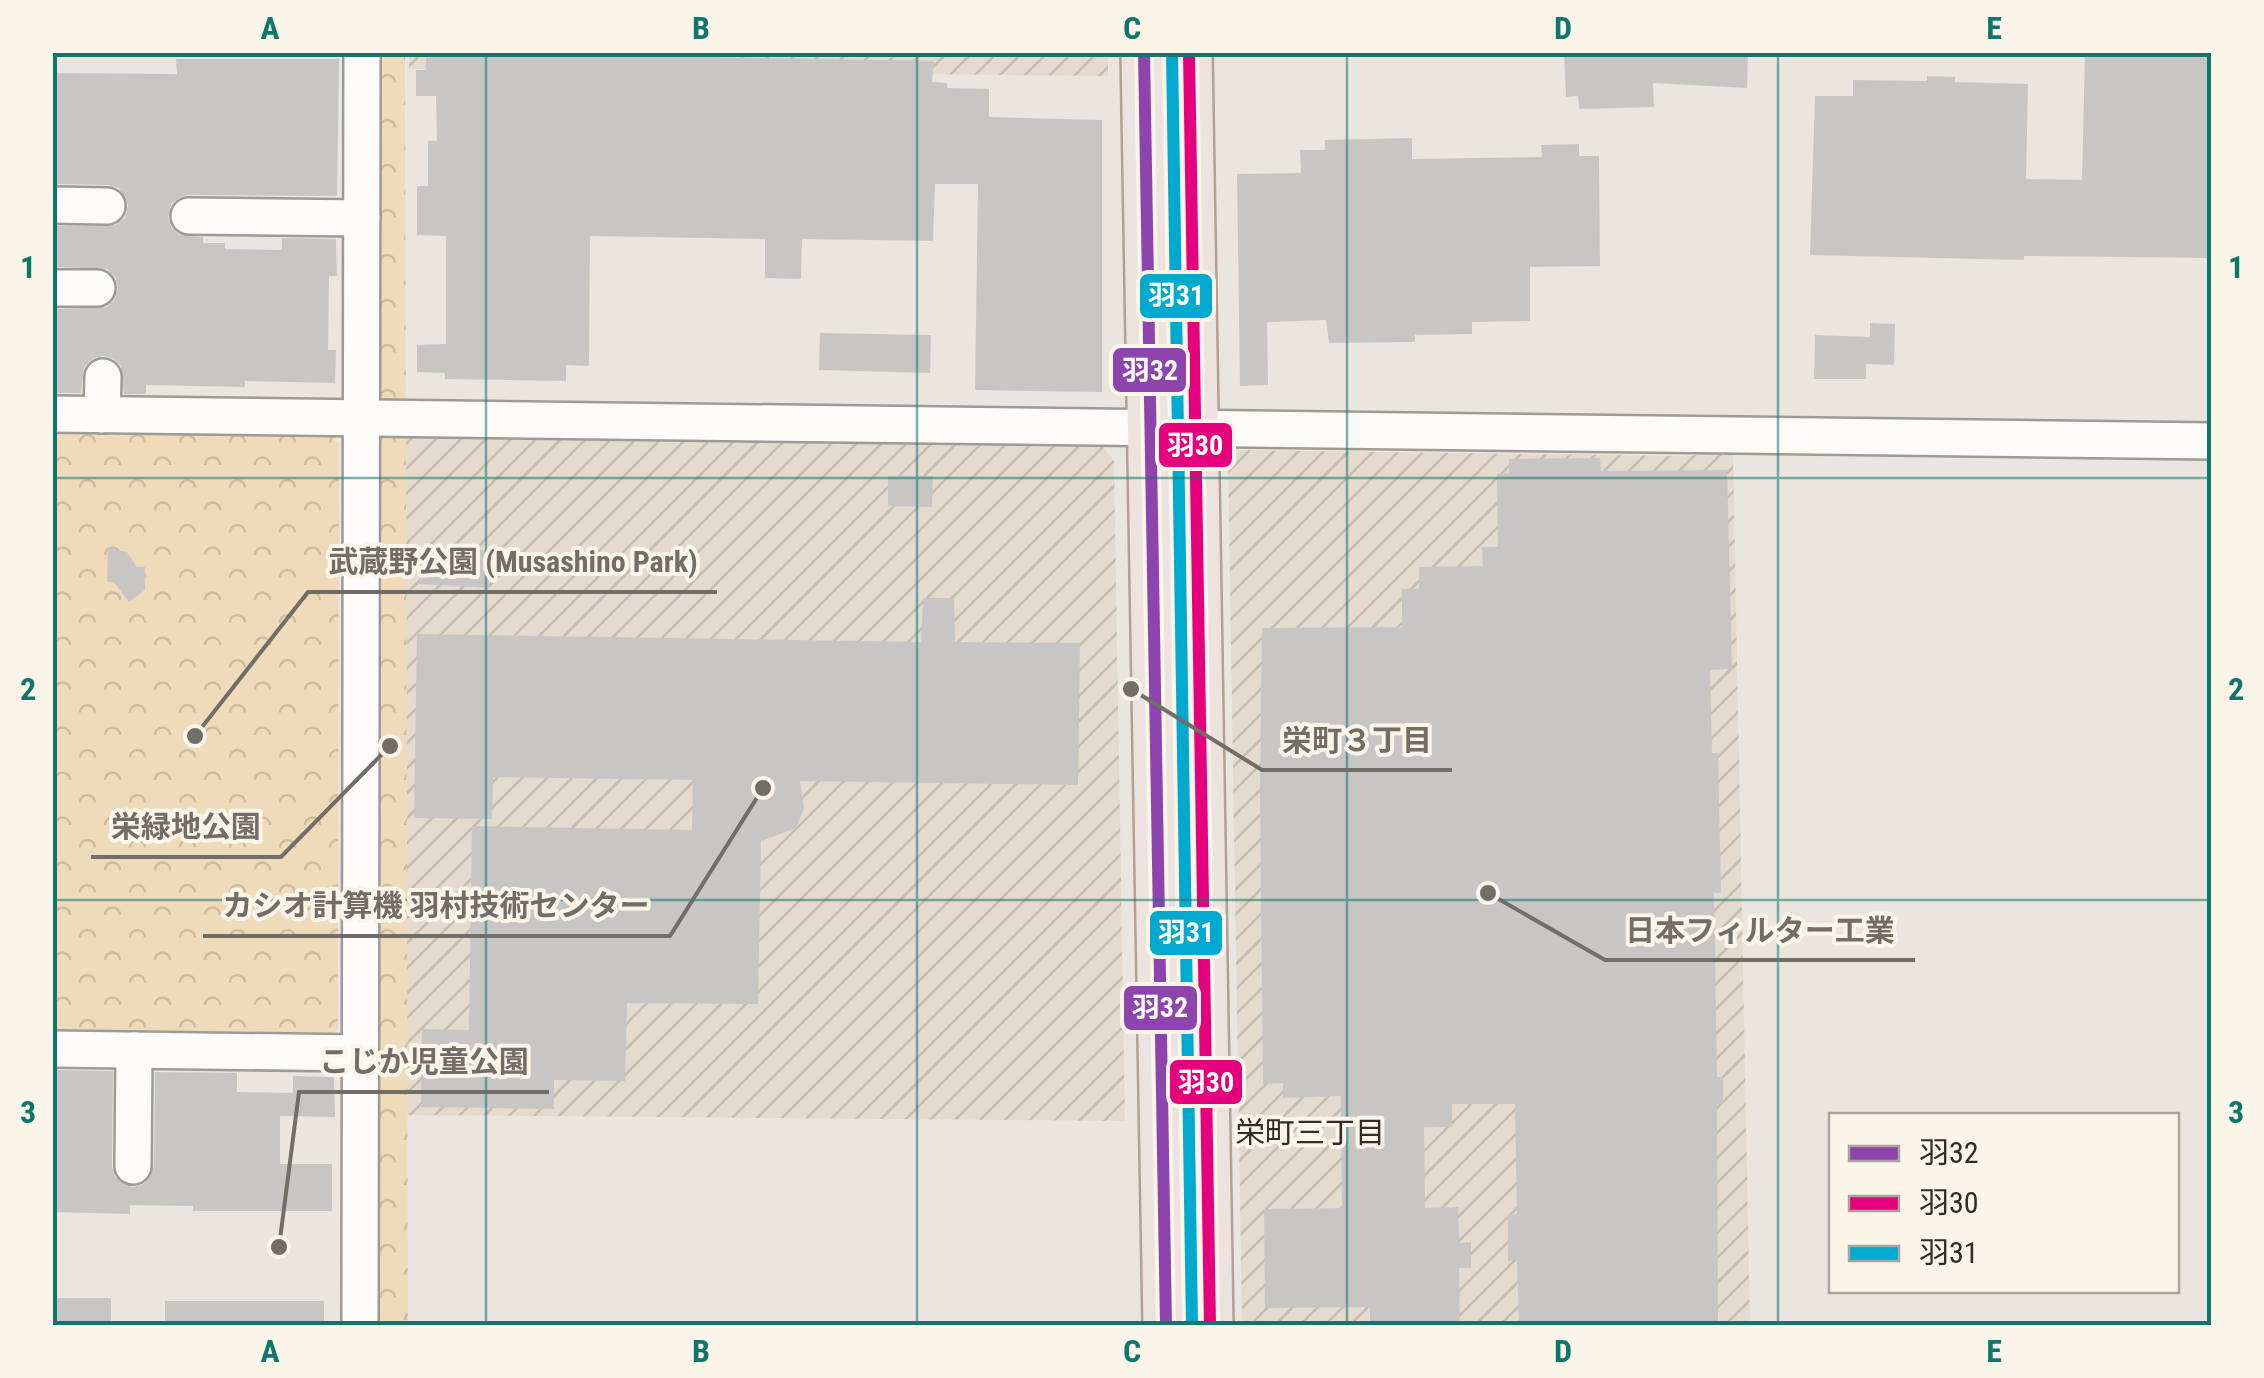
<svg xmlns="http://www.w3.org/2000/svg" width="2264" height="1378" viewBox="0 0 2264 1378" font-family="'Roboto Condensed','Noto Sans JP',sans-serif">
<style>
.industrial{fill:url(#industrial-furrows)}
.park{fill:url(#park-crowns)}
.building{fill:#c8c6c5}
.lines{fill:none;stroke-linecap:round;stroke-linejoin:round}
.minor-casing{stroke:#9e9b95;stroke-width:40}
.major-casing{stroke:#b1a196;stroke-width:50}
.minor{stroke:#fcfbfa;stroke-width:35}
.major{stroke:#ece3de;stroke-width:45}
.bus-1-casing{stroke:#fbf4e8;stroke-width:20}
.bus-2-casing{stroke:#fbf4e8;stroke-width:20}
.bus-3-casing{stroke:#fbf4e8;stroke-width:20}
.bus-1{stroke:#8e44ad;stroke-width:12}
.bus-2{stroke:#e5007d;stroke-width:12}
.bus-3{stroke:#00a9ce;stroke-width:12}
.grid{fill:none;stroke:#0f766e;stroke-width:2.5;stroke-opacity:0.55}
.labels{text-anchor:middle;stroke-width:8;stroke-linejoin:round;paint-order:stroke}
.neighbourhood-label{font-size:30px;fill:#302d28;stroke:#fbf4e8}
.leader{fill:none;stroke:#716e68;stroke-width:4}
.callout-dot{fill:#716e68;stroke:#fbf4e8;stroke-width:4}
.callout-label{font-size:30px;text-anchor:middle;font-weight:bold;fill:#716e68;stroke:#fbf4e8;stroke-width:8;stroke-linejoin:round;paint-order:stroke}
.line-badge{stroke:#fbf4e8;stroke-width:4}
.badge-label{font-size:28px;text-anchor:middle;font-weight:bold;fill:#fff}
.neatline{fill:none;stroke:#0f766e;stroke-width:4}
.grid-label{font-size:32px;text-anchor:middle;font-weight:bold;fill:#0f766e}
</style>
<defs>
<pattern id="industrial-furrows" width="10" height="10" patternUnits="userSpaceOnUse" patternTransform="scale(2.5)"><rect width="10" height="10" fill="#e4dbce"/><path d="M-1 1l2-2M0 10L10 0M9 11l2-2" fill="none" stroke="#c4bcb1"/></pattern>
<pattern id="park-crowns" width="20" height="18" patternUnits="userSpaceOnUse" patternTransform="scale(2.5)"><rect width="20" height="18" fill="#efdbba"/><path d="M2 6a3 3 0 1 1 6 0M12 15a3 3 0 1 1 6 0" fill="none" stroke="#cdbca0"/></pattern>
</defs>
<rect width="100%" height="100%" fill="#eae6df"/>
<g class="industrial">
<polygon points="1108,52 1108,76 409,69 409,53"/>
<polygon points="406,438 1103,447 1114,461 1125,1121 407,1115"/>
<polygon points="1237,450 1679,456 1733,453 1750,1325 1242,1325 1228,461"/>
</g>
<g class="park">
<polygon points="373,53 405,53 408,1326 373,1325"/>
<polygon points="53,428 322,429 339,443 338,1029 328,1039 53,1036"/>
</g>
<g class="building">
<polygon points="426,52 934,61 932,82 947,83 947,88 989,89 989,117 1102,120 1102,392 975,390 978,184 935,184 933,241 802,239 801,279 765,278 765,239 590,236 589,366 566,365 566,381 445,379 445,373 417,372 417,345 446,344 446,236 417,235 417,186 428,186 428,141 437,141 436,96 416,96 416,70 426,70"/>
<polygon points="1564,52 1748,52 1747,88 1653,83 1654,107 1579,109 1578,96 1566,97"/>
<polygon points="2085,52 2212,52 2212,258 2024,256 2024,260 1810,255 1815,96 1853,96 1853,80 1927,81 1927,76 1955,77 1955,82 2028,84 2026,179 2082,180"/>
<polygon points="176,59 339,59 337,196 189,195 180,197 171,204 168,217 171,227 179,235 203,237 203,243 225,243 225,249 282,250 282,238 336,239 337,276 329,276 328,350 336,350 335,383 245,381 245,387 146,385 146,394 124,394 121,366 113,358 103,356 92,359 84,367 81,393 52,393 52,309 107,307 115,299 118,289 116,278 107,269 52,267 54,226 116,225 125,218 128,205 119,188 108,185 52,184 52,73 177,74"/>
<polygon points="1412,138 1412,159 1542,157 1541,145 1579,144 1579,156 1599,156 1600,266 1530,267 1530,321 1472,322 1472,334 1415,335 1415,342 1329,343 1326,320 1267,322 1268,385 1240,386 1237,174 1301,173 1300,150 1325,150 1325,140"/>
<polygon points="1870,323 1895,324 1894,365 1866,364 1866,379 1814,379 1815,335 1870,337"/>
<polygon points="820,333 931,335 930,373 819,370"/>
<polygon points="1600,458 1601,471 1727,470 1732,669 1710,670 1712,753 1718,753 1721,893 1714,893 1717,1077 1723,1077 1723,1104 1717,1104 1718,1326 1519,1326 1517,1260 1508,1261 1508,1215 1517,1214 1515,1104 1452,1104 1452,1127 1424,1127 1425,1208 1458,1207 1459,1243 1471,1242 1471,1268 1459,1268 1460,1326 1370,1326 1370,1307 1265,1308 1264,1209 1342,1208 1341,1096 1283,1098 1283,1083 1263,1084 1260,791 1262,628 1402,627 1402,589 1419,589 1419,567 1483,566 1482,547 1498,547 1497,474 1509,473 1509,459"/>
<polygon points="888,476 933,476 932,507 888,506"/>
<polygon points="108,548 127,552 137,567 145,567 145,590 129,602 114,582 107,582"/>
<polygon points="420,549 489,550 489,588 419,584"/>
<polygon points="923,598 954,598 955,642 1080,643 1078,785 800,781 804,808 796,828 761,841 758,1004 627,1003 625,1081 554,1080 554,1109 421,1107 422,1029 469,1030 472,826 692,830 693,780 493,777 492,819 414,818 417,634 921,642"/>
<polygon points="52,1070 113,1071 112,1167 115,1177 132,1187 144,1184 154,1167 155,1072 237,1073 237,1092 293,1093 293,1076 334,1077 335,1117 280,1116 280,1164 332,1164 332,1211 193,1211 193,1206 130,1205 130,1214 52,1212"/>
<rect x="52" y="1298" width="59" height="28"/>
<rect x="165" y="1301" width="159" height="25"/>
</g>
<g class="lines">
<g class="minor-casing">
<g id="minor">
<polyline points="52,205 107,206"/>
<polyline points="189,216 362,218"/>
<polyline points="52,288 97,288"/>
<polyline points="52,414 2212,441"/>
<polyline points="102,415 103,377"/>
<polyline points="52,1049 360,1053"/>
<polyline points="133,1166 134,1050"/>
<polyline points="360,1326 362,52"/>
</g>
</g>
<g class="major-casing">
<g id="major">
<polyline points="1144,52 1166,1326"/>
<polyline points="1189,52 1210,1326"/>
</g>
</g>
<use href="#minor" class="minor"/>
<use href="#major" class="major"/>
<g class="bus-1-casing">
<polyline id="bus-1" points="1144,52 1166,1326"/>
</g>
<g class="bus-2-casing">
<polyline id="bus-2" points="1189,52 1210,1326"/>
</g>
<g class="bus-3-casing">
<polyline id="bus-3" points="1172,52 1192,1326"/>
</g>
<use href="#bus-1" class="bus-1"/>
<use href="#bus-2" class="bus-2"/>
<use href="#bus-3" class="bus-3"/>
</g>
<path class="grid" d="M486 52V1326M917 52V1326M1347 52V1326M1778 52V1326M52 478H2212M52 900H2212"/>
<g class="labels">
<g class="neighbourhood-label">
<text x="1310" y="1143">栄町三丁目</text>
</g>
</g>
<path class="leader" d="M195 736L308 592H717M1131 689L1262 770H1452M390 746L281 857H91M763 788L670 936H203M1488 893L1605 960H1915M279 1247L299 1092H549"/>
<g class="callout-dot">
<circle cx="195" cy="736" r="10"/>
<circle cx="1131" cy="689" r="10"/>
<circle cx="390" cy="746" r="10"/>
<circle cx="763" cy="788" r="10"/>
<circle cx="1488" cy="893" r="10"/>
<circle cx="279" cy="1247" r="10"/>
</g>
<g class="callout-label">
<text x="513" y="572">武蔵野公園 (Musashino Park)</text>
<text x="1357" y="751">栄町３丁目</text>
<text x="186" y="837">栄緑地公園</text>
<text x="436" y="916">カシオ計算機 羽村技術センター</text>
<text x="1760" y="941">日本フィルター工業</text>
<text x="424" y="1072">こじか児童公園</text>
</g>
<g class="line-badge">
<rect x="1138" y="272" width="76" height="48" rx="10" fill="#00a9ce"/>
<rect x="1111" y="346" width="77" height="48" rx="10" fill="#8e44ad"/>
<rect x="1157" y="421" width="77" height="48" rx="10" fill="#e5007d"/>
<rect x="1148" y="909" width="76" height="48" rx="10" fill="#00a9ce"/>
<rect x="1122" y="984" width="77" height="48" rx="10" fill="#8e44ad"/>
<rect x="1168" y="1058" width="76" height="48" rx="10" fill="#e5007d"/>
</g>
<g class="badge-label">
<text x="1176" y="305">羽31</text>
<text x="1150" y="380">羽32</text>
<text x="1195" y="455">羽30</text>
<text x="1186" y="942">羽31</text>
<text x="1160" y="1017">羽32</text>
<text x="1206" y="1092">羽30</text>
</g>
<rect width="2264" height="1378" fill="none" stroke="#fbf4e8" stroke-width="110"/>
<rect x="1829" y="1113" width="350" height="180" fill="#fbf4e8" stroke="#aaa49b" stroke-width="2.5"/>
<rect x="1849" y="1146" width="50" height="15" fill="#8e44ad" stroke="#aaa49b" stroke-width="2.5"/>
<text x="1919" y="1163" font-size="30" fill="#302d28">羽32</text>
<rect x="1849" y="1196" width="50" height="15" fill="#e5007d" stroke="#aaa49b" stroke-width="2.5"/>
<text x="1919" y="1213" font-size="30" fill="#302d28">羽30</text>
<rect x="1849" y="1246" width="50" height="15" fill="#00a9ce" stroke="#aaa49b" stroke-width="2.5"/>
<text x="1919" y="1263" font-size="30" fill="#302d28">羽31</text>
<rect x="55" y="55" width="2154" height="1268" class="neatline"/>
<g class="grid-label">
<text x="270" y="39">A</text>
<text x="701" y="39">B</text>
<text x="1132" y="39">C</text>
<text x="1563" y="39">D</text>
<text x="1994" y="39">E</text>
<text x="28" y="278">1</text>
<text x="2236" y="278">1</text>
<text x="28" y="700">2</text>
<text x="2236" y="700">2</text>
<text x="28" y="1123">3</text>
<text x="2236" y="1123">3</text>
<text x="270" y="1362">A</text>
<text x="701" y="1362">B</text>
<text x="1132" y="1362">C</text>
<text x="1563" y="1362">D</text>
<text x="1994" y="1362">E</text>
</g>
</svg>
